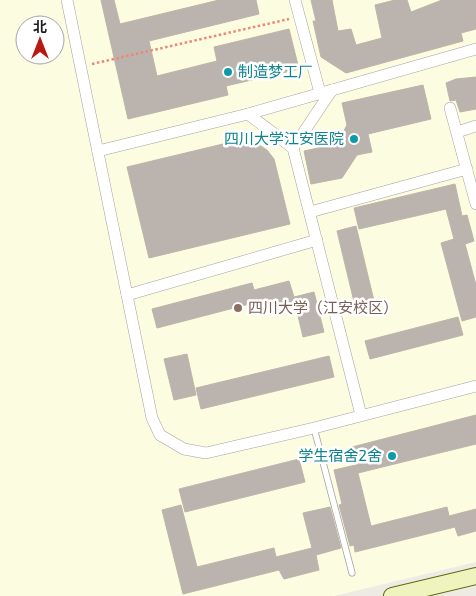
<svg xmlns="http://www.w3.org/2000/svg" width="476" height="596" viewBox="0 0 476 596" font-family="'Exo 2','Noto Sans SC',sans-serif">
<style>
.education{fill:#fbfce0;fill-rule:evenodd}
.building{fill:#bbb4ae;stroke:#beb3a8}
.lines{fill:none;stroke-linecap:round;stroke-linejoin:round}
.lane-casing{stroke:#a2a2a2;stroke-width:7}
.street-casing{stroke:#a2a2a2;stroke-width:12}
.secondary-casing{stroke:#5d6b0f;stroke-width:18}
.path{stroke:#ed8877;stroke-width:2.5;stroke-dasharray:2.5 2.5;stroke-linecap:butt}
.lane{stroke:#fff;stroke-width:5.5}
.street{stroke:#fff;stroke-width:11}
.secondary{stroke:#eff3bd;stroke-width:16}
.culture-dot{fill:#0f9aa8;stroke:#fff;stroke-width:2}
.education-dot{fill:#8d6e63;stroke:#fff;stroke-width:2}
.labels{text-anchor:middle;stroke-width:5;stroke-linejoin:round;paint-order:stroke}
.culture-label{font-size:15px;fill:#0d838f;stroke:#fff;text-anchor:end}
.education-label{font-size:15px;fill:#785e54;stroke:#fff;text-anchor:start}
</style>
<rect width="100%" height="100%" fill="#eeebe5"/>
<path class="education" d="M0 0H476V562L334 596H0ZM25 25H55V55H25Z"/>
<g class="building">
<polygon points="101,0 114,0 120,24 219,0 256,0 259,14 149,41 157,76 217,61 214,47 289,29 299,69 226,86 228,95 128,119"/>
<polygon points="311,0 332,0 338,31 351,29 356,45 382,38 375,5 395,0 407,0 411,12 442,0 476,0 476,29 461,33 463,41 346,73 321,57 313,21 316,21"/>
<polygon points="476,77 476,109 460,112 456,100 450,101 446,83 456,79"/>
<polygon points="423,85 431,119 368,134 372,152 357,155 342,178 311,184 304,151 337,144 347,125 342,103"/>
<polygon points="248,138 267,150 274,159 290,224 149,258 127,167"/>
<polygon points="455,184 462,216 467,215 474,241 465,244 476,285 476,317 462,321 441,243 454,239 446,209 359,229 354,208"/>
<polygon points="356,226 375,305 356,310 337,231"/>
<polygon points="289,281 294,297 314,292 324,332 303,337 295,303 260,312 257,302 157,328 152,309 252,283 254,290"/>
<polygon points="458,317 463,335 370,359 365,341"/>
<polygon points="187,354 196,395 174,400 164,359"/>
<polygon points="329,356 334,377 201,409 196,388"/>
<polygon points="476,415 476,444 358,473 352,447"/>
<polygon points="299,459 305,482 185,512 179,489"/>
<polygon points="356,465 371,526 447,507 449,516 476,509 476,531 458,536 455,527 355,552 354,545 350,546 339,505 342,504 334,470"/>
<polygon points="181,505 197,567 274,548 276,557 312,548 303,513 330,507 341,548 316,555 319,570 284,579 279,570 183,594 162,510"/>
</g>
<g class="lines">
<g class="lane-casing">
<polyline id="lane" points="314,428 352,573"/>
</g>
<g class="street-casing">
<g id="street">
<polyline points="67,0 152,418 160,435 184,449 206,453 314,428 476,386"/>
<polyline points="295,0 320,93"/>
<polyline points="450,108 476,204"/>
<polyline points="248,114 293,148 361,415"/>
<polyline points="457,132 476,126"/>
<polyline points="293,148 332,90"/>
<polyline points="98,151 248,114 476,49"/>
<polyline points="310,212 467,169"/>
<polyline points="127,295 317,240"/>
</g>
</g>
<g class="secondary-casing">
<polyline id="secondary" points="392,596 476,576"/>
</g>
<polyline class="path" points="92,64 289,19"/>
<use href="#lane" class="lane"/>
<use href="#street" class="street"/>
<use href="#secondary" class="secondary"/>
</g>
<g class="culture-dot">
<circle cx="228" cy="72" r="5"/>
<circle cx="354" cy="139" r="5"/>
<circle cx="392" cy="456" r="5"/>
</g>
<circle class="education-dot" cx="238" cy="308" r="5"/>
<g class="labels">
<g class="culture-label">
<text x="238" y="77" text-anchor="start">制造梦工厂</text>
<text x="344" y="144">四川大学江安医院</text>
<text x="382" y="461">学生宿舍2舍</text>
</g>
<g class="education-label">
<text x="248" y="313">四川大学（江安校区）</text>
</g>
</g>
<g transform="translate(40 40)"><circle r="24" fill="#ffffff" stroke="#a5a5a5"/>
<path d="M0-4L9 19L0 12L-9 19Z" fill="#b91912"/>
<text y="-8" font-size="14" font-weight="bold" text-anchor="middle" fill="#1e1e1e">北</text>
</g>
</svg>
